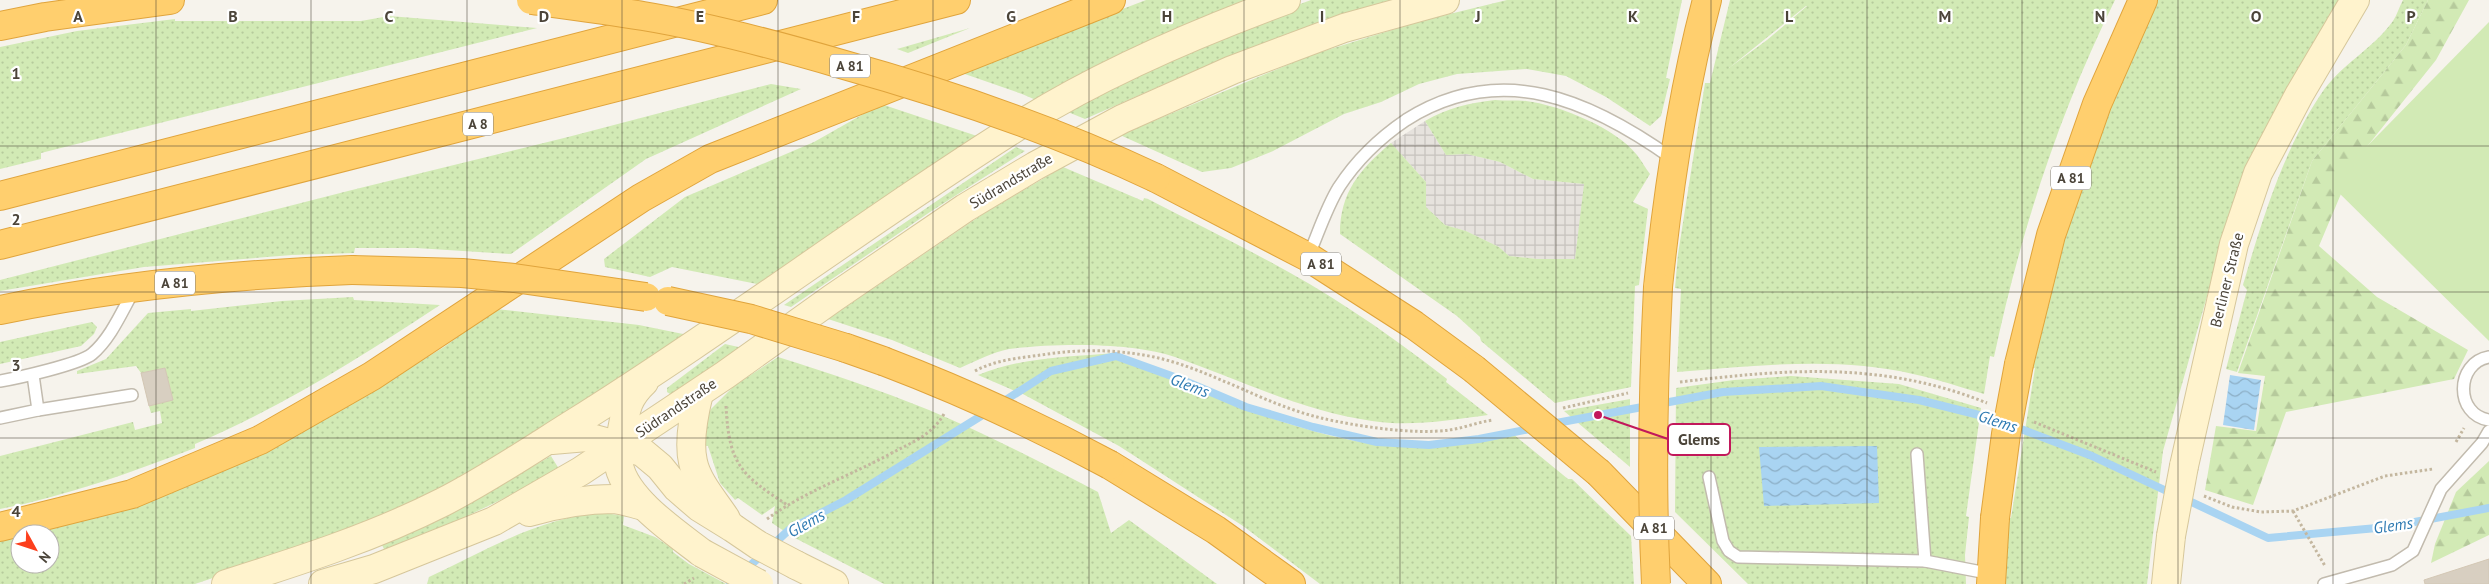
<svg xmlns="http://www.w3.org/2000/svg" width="2489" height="584" viewBox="0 0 2489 584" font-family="'PT Sans',sans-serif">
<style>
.industrial{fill:url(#industrial-grid)}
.grass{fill:url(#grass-dots);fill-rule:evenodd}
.forest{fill:url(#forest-firs)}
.garden{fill:#d2eab5}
.water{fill:url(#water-waves)}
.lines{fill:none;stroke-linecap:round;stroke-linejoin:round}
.stream{stroke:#a9d4f2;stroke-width:8}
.building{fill:#d8cfc1;stroke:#d3c7b4}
.service-casing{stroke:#c2bbae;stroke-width:14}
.secondary-casing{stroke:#d6c79b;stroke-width:30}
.motorway-casing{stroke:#e0a43c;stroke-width:30}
.path{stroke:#c4b79f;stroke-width:3;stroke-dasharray:2.5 2.5;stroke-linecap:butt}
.service{stroke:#fff;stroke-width:11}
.secondary{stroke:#fff3cd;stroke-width:28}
.motorway{stroke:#ffcf6e;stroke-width:28}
.secondary-bridge-casing{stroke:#d6c79b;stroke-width:30;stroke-linecap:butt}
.motorway-bridge-casing{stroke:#e0a43c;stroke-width:30;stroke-linecap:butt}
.secondary-bridge{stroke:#fff3cd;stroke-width:28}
.motorway-bridge{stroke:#ffcf6e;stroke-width:28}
.grid{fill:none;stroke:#4b4439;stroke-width:1;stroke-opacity:0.55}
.labels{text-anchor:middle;stroke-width:4.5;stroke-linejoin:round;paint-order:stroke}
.shield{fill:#fff;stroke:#817c74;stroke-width:1}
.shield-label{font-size:14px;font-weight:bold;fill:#4b4439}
.street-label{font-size:15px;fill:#4b4439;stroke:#fff}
.water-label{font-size:16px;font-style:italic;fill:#2e7ab2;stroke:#fff}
.grid-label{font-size:16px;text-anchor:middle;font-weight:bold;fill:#4b4439;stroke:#fff;stroke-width:4.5;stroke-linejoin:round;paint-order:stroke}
.leader{fill:none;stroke:#c2185b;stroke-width:2}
.callout-dot{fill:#c2185b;stroke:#fff;stroke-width:2}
.callout{fill:#fff;stroke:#c2185b;stroke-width:2}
.callout-label{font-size:16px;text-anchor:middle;font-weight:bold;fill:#4b4439}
</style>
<defs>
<pattern id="industrial-grid" width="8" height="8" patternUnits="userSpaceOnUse" patternTransform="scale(1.25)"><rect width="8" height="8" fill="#e6e2dd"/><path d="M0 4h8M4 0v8" fill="none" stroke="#c7c3be"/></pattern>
<pattern id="grass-dots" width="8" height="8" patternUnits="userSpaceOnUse" patternTransform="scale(1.25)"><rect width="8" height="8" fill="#d2eab5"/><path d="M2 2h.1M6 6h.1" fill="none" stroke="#b6ca9c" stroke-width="1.8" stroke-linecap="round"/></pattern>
<pattern id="forest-firs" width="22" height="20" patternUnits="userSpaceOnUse" patternTransform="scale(1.25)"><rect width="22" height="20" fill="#d2eab5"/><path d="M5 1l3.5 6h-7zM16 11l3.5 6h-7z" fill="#b6ca9c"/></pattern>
<pattern id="water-waves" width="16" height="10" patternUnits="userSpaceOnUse" patternTransform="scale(1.25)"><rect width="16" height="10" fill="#a9d4f2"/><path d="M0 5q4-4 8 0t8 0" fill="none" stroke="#8caec5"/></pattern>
</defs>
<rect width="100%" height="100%" fill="#f6f3ec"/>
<polygon class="industrial" points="1425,121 1446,155 1467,154 1500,162 1533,179 1585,184 1575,259 1537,259 1509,256 1499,247 1466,231 1445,225 1426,207 1426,182 1391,143"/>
<g class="grass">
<polygon points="1146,0 1269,0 1043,103 1022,94 959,72"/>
<polygon points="1311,0 1394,0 1292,32 1192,72 1085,119 1058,108 1196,43"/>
<polygon points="1507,0 1682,0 1666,78 1670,79 1661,116 1650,126 1606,97 1566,76 1527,69 1457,74 1419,84 1381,102 1344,114 1273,151 1231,168 1202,172 1120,135 1311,55 1421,21"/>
<path d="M1730 0H2115C2059 113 2020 234 1994 357L1990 356 1984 394C1960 387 1937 379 1913 374 1837 356 1754 366 1677 372L1681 289 1675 288 1678 254 1705 83H1710ZM1807 6 1767 40 1729 68 1806 6Z"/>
<path d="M2156 0H2340L2219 254 2163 451 2147 584H2003L2008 518H2011L2035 368 2032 367C2051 283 2074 199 2105 119 2120 79 2139 39 2156 0Z"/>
<path d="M2403 0H2428L2406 45 2312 161 2237 372 2226 369 2247 290 2243 285C2262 220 2283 151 2321 94 2340 65 2373 49 2393 21 2397 15 2399 7 2403 0Z"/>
<polygon points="389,16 537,28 41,153 41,159 0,169 0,47 77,31 175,19 175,21 361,21"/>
<polygon points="970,28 908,53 897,49"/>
<polygon points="771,84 801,89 646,159 511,254 416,248 355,248 354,253 292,255 144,267 0,291 0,280 352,190 568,137"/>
<path d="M1495 100C1505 101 1516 100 1526 101 1559 105 1616 128 1637 155 1642 161 1645 168 1650 174L1633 202 1648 209 1639 285 1635 286 1631 387 1555 403 1481 341 1480 337 1457 316 1340 234C1340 192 1360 169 1391 143L1426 182V207L1445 225 1466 231 1499 247 1509 256 1537 259H1575L1584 184 1533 179 1500 162 1467 154 1446 155 1425 121C1447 108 1469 103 1495 100Z"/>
<polygon points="881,104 980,137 757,284 672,267 650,277 605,267 604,259 685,197 814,142"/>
<polygon points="1016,147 1025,151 930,212 791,307 784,305"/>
<path d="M1063 167 1143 201 1144 198 1148 199C1215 234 1285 266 1348 308 1382 330 1415 354 1447 379L1446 382 1488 415C1450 420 1411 427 1372 421 1302 411 1240 380 1175 357 1133 342 1053 343 1009 349 993 352 976 361 960 368L892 340 828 319 983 214Z"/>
<path d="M353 297 354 300 440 305C361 357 282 407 195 444V448C132 472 67 496 0 509V456L133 422 135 430 162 423 160 411 151 413 149 406 173 400 165 368 141 373 136 366 77 374V371L106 359 148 313 191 309V311L282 301Z"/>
<polygon points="496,309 639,325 688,335 440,494 296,550 195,584 0,584 0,539 20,536 20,564 50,564 50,534 26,534 337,412 444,347"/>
<polygon points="92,322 97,327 94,334 81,346 0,364 0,342"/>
<polygon points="725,344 743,348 673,396 667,392 667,388"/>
<path d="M1115 353 1051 369 1015 391 978 375C1022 357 1068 357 1115 353Z"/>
<path d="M778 357C829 373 880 390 929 410 987 434 1042 463 1098 492L1111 533 1129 520 1217 584H884L793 537 772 523 775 506 762 515 738 498 735 500 720 483 708 446H704L707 416 711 409 734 386Z"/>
<path d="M1116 358C1210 393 1328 452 1430 447 1458 445 1485 440 1513 434L1568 479H1572L1631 536 1634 584H1320L1243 526 1119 446 1021 393 1054 372Z"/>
<polygon points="1791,376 1899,384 1981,408 1966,516 1969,517 1965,555 1966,584 1748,584 1675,512 1676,388 1734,380"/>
<polygon points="1630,399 1630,467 1564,411"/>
<path d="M551 456 559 469C502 500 446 528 385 551L380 541 486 493Z"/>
<path d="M605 513 624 516 623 525 655 537 673 549V552L689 564 726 584H427L429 577C485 551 543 515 605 513Z"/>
</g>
<g class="forest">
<polygon points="2428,0 2469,0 2436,60 2354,163 2319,246 2377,297 2468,350 2454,379 2286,412 2253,505 2205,490 2216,426 2256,431 2265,376 2238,373 2312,161 2406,45"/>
<polygon points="2489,461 2489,535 2431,563 2435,544 2456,492"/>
</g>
<polygon class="garden" points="2489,22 2489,341 2330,184"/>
<g class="water">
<polygon points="2230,375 2261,380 2254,430 2223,425"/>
<polygon points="1877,446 1879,503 1764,506 1759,447"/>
</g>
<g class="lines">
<g class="stream">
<polyline points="1001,403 1051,371 1116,356 1180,379 1246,407 1313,427 1377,442 1429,445 1479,439 1535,428"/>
<polyline points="1551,424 1723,392 1821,386 1919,400 2003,421"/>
<polyline points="2013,426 2092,456 2173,494"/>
<polyline points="2183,498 2268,538 2388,527 2489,508"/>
<polyline points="730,584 790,529 846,500 989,411"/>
</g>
</g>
<g class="building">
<polygon points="165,368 173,400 149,406 141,373"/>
<polygon points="2489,559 2489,584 2425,584 2424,580"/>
</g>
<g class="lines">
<g class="service-casing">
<g id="service">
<path d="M1308 257C1318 234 1326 208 1339 187 1356 161 1381 137 1406 120 1501 60 1590 100 1673 159"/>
<path d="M2489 357C2455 363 2455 415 2489 420"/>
<path d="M0 381C18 378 80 364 92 354 111 338 122 311 134 290"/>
<polyline points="38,410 132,395"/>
<polyline points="0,418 38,410 33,375"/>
<polyline points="1917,454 1925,561"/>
<polyline points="1709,477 1723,541 1729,551 1738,557 1925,561 1992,574"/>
<polyline points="2324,584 2392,565 2413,551 2441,489 2482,443 2489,431"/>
</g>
</g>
<g class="secondary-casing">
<g id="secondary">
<path d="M644 382C628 397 626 408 622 430 621 438 618 448 618 457 618 495 675 532 702 553"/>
<path d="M699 393C694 413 688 441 693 462 697 482 715 502 726 519"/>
<polyline points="552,440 587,437 642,452 660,467 677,488 699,507 733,528"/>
<polyline points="2184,466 2234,244 2258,173 2299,95 2355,0"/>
<path d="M529 512C557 504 585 499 614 499 624 500 635 504 644 506"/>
<polyline points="796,565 834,584"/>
<path d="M226 584C299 561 374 537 443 502 490 478 534 448 579 420 731 325 874 216 1026 121 1107 71 1196 33 1286 0"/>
<polyline points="323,584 374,569 494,521 581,471 725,375 833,298 965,208 1035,166 1122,119 1232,70 1344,28 1445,0"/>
<polyline points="2166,584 2171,536"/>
</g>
</g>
<g class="motorway-casing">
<g id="motorway">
<polyline points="0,26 45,17 170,0"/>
<polyline points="1156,178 1308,257 1414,325 1474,369"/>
<polyline points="0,196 763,0"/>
<polyline points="0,245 956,0"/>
<path d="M1658 287C1668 190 1682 94 1707 0"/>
<path d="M0 310C116 286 234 274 352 270"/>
<polyline points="846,348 883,361"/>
<polyline points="2019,364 2051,235 2097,104 2143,0"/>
<polyline points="1110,465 1216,530 1291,584"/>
<polyline points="1599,473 1707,584"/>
<polyline points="0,527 132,494 260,440 372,376 641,198 710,159 1111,0"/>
<polyline points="1991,584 1995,518"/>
</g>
</g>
<g class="path">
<path d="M975 371C995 360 1019 358 1041 355 1079 349 1116 349 1154 357 1210 369 1263 404 1321 418 1355 426 1414 435 1449 430 1464 428 1478 422 1493 420"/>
<path d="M1680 382C1788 369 1883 361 1987 403"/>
<path d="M726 406C729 465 741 475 789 506"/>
<polyline points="1563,408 1628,393"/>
<polyline points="2034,422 2156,472"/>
<polyline points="2456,442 2464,428"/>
<polyline points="2204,496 2232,507 2261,512 2293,511 2385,476 2433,469"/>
<polyline points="2293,511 2325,566"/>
<path d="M767 519C804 492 849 476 890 454 912 442 931 436 944 414"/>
<polyline points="684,584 694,578"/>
</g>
<use href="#service" class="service"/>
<use href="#secondary" class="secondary"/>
<use href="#motorway" class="motorway"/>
<g class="secondary-bridge-casing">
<g id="secondary-bridge">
<polyline points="733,528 758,545 796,565"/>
<polyline points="2171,536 2184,466"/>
<polyline points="702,553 759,584"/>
</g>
</g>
<g class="motorway-bridge-casing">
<g id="motorway-bridge">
<path d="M531 0C568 5 606 10 643 16 710 27 776 45 841 64 949 94 1054 130 1156 178"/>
<polyline points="352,270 462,273 514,278 646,297"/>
<polyline points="668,301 751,319 846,348"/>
<path d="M883 361C962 391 1036 425 1110 465"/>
<polyline points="1474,369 1599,473"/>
<polyline points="1995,518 2006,434 2019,364"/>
<path d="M1656 584C1651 485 1653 386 1658 287"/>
</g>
</g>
<use href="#secondary-bridge" class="secondary-bridge"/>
<use href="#motorway-bridge" class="motorway-bridge"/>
</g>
<path class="grid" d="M156 0V584M311 0V584M467 0V584M622 0V584M778 0V584M933 0V584M1089 0V584M1244 0V584M1400 0V584M1556 0V584M1711 0V584M1867 0V584M2022 0V584M2178 0V584M2333 0V584M0 146H2489M0 292H2489M0 438H2489"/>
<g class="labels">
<g class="shield">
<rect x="830" y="54.5" width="40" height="23" rx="4"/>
<rect x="463" y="112.5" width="30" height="23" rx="4"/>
<rect x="2051" y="166.5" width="40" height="23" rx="4"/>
<rect x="1301" y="252.5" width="40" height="23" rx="4"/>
<rect x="155" y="271.5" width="40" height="23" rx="4"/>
<rect x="1634" y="516.5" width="40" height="23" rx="4"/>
</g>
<g class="shield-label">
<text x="850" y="71">A 81</text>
<text x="478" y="129">A 8</text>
<text x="2071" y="183">A 81</text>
<text x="1321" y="269">A 81</text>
<text x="175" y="288">A 81</text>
<text x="1654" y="533">A 81</text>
</g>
<g class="street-label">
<text transform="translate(1011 181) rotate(-31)" y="5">Südrandstraße</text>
<text transform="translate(2227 280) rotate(-76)" y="5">Berliner Straße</text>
<text transform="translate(676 408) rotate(-34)" y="5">Südrandstraße</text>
</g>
<g class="water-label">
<text transform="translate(1190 385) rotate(21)" y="6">Glems</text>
<text transform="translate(1998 421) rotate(18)" y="6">Glems</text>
<text transform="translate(806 523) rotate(-30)" y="6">Glems</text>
<text transform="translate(2393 525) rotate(-8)" y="6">Glems</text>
</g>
</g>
<g class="grid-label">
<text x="78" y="22">A</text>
<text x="233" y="22">B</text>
<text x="389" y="22">C</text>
<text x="544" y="22">D</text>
<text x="700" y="22">E</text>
<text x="856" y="22">F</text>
<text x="1011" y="22">G</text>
<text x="1167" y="22">H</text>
<text x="1322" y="22">I</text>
<text x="1478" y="22">J</text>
<text x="1633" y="22">K</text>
<text x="1789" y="22">L</text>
<text x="1945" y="22">M</text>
<text x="2100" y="22">N</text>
<text x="2256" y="22">O</text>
<text x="2411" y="22">P</text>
<text x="16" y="79">1</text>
<text x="16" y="225">2</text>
<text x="16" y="371">3</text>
<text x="16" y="517">4</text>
</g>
<path class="leader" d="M1598 415L1668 439"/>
<circle class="callout-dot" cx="1598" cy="415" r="5"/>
<rect class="callout" x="1668" y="424" width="62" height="31" rx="5"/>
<g class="callout-label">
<text x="1699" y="445">Glems</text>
</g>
<g transform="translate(35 549) rotate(130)"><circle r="24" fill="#ffffff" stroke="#b7b4b0"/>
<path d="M0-4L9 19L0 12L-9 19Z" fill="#fc3f1d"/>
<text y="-8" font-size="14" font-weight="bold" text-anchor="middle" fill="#4b4439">N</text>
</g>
</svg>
